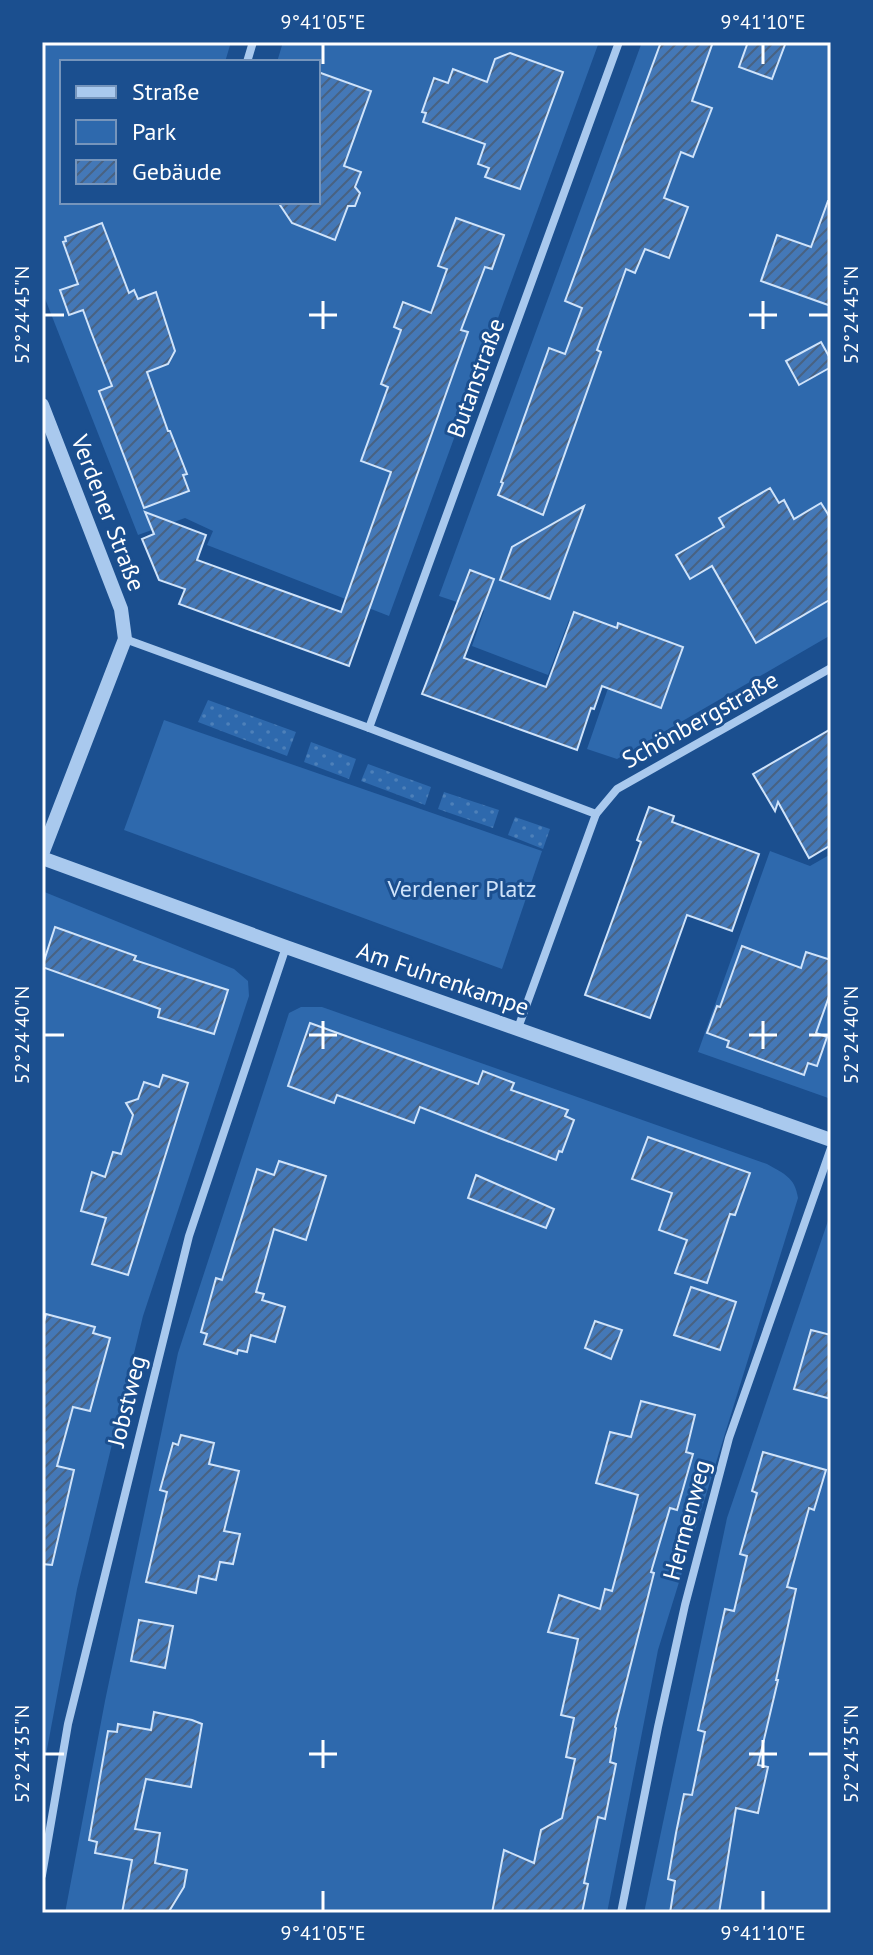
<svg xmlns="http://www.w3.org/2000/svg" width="873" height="1955" viewBox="0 0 873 1955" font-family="'PT Sans',sans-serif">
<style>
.grass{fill:url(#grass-dots)}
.green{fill:#2e69ad}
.building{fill:url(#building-hatch);stroke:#cfe3fa;stroke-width:2}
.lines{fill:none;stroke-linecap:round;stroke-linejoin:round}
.minor{stroke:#a9c9ee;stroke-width:8}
.tertiary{stroke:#a9c9ee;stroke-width:14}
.ticks{fill:none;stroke:#fff;stroke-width:3}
.labels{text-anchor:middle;stroke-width:6;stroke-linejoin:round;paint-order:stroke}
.street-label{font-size:24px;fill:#fff;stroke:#1b4f8f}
.park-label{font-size:24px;fill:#cfe3fa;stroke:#1b4f8f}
.neatline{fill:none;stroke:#fff;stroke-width:3}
.ticks-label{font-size:20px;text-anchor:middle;fill:#fff}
</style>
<defs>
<pattern id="grass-dots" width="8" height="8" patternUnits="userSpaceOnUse" patternTransform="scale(2)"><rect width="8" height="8" fill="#2e69ad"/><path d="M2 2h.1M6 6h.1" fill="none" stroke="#4d80b9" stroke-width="1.8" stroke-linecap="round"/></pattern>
<pattern id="building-hatch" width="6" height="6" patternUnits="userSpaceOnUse" patternTransform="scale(2)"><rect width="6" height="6" fill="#4478b7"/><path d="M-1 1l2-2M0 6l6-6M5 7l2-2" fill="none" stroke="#486282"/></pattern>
</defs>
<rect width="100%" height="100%" fill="#1b4f8f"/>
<g class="grass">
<polygon points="208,700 296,732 287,756 198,722"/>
<polygon points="311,742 356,759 349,779 304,762"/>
<polygon points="368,764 431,787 425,805 361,781"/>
<polygon points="444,792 499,810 493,828 438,809"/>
<polygon points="515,817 550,829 543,849 508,835"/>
</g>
<g class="green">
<polygon points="42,42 231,42 225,62 62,62 62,202 318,202 318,62 277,62 283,42 599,42 389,616 207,545 213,531 185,518 138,535 42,291"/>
<polygon points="642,42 831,42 831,635 617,759 587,749 624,642 569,620 548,675 472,646 484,611 439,596"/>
<polygon points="164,720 542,851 502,969 124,830"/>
<polygon points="770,851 810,866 831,854 831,1099 698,1052"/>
<polygon points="42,891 234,969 248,981 249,996 143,1316 77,1589 42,1776"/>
<path d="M301 1007H322L767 1164C784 1174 795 1177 798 1198L658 1650 607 1913H65L105 1701 178 1353 289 1013Z"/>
<polygon points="831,1212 831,1913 644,1913 727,1518"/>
</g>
<g class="building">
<polygon points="661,42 713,42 692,101 712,108 693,157 681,152 664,198 688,207 669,258 645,249 635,273 626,269 597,350 601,352 543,515 498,495 503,483 501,482 549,348 565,354 582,308 565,301"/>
<polygon points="748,42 786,42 772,79 739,67"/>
<polygon points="510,53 563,72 520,189 485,177 489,168 478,164 485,144 423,122 426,113 422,112 434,78 448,83 453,69 487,82 495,59"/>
<polygon points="318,72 371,91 344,166 361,172 355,187 360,193 355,206 348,206 335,240 292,223 278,202 318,202"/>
<polygon points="828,201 831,201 831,306 761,281 777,235 811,247"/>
<polygon points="456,218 504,235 492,269 485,267 461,330 468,332 349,666 179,604 185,589 159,580 142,539 154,534 145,512 206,535 197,560 341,612 391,472 361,461 388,387 381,384 401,330 394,327 403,302 431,313 447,269 438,266"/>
<polygon points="102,223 129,293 134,290 138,299 156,292 175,351 168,364 147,372 168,431 170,431 187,474 183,475 189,491 144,508 99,391 112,386 91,332 83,310 69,315 60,290 78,284 63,242 66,241 65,237"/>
<polygon points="821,342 831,360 831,367 799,385 786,361"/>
<polygon points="770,488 779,503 784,500 794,519 821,503 831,519 831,599 756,643 712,566 690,579 676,555 724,527 719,518"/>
<polygon points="584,506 550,599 500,580 512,547"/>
<polygon points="470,570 494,579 464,658 546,687 574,612 617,628 618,623 683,647 661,708 602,686 594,709 591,708 577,750 422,694"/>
<polygon points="831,729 831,845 809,858 778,802 775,811 753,774"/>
<polygon points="649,807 674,816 672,822 759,854 732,931 687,915 650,1018 585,995 641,842 637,840"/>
<polygon points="55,927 136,956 134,960 228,990 214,1034 158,1017 160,1009 42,967"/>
<polygon points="742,946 801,968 806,952 831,960 831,991 816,1033 827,1037 817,1066 808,1063 804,1075 727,1047 729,1041 707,1033 717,1006 720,1007"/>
<polygon points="310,1023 478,1084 483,1071 514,1083 511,1090 568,1110 565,1116 574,1120 562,1152 559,1151 556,1160 420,1107 414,1123 337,1095 334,1103 288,1086"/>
<polygon points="163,1075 188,1083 128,1275 92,1264 106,1218 81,1211 92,1172 105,1177 113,1152 121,1154 133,1115 126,1103 138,1099 144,1082 159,1087"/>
<polygon points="648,1137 750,1173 735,1215 730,1214 707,1283 675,1273 687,1240 659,1230 672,1193 632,1179"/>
<polygon points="279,1161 326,1176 306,1240 274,1229 256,1292 264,1294 262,1300 285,1307 275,1342 251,1335 247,1352 238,1350 237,1354 204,1344 207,1334 201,1332 216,1278 222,1280 257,1169 274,1175"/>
<polygon points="476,1175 554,1209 546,1228 468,1198"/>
<polygon points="691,1287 736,1302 720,1350 674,1335"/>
<polygon points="46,1314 95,1327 93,1333 110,1338 90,1411 73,1407 57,1466 74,1470 52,1565 42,1564 42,1328"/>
<polygon points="595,1321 622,1330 611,1359 585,1348"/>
<polygon points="811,1330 831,1335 831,1399 794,1389"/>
<polygon points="641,1401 695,1415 686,1452 693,1454 677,1510 670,1508 651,1572 654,1573 615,1727 616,1728 610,1762 616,1764 605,1819 598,1817 584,1883 588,1884 582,1913 492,1913 504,1850 534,1863 541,1830 562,1818 575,1759 566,1757 574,1718 561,1715 578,1639 548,1632 559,1595 600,1609 605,1589 612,1591 638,1495 596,1483 610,1432 631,1437"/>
<polygon points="181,1435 214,1443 209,1464 239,1471 224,1531 240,1534 233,1564 220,1562 216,1580 199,1576 196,1593 146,1582 167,1492 160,1490 173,1443 178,1445"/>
<polygon points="763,1452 826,1470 814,1510 809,1508 787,1587 796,1589 776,1680 778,1680 758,1765 768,1767 758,1813 736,1808 719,1913 670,1913 675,1881 668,1879 676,1833 684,1794 692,1795 705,1732 698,1730 725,1609 734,1611 747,1556 740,1554 757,1493 752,1491"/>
<polygon points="139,1620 173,1626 165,1668 131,1661"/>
<polygon points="154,1712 192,1720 202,1724 191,1787 146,1779 135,1829 160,1833 155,1863 187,1870 184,1887 168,1913 122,1913 132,1860 95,1853 97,1842 89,1840 108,1731 117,1732 118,1724 151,1730"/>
</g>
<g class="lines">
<g class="minor">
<polyline points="247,62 253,42"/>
<polyline points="125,639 369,728 596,814"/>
<polyline points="369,728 619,42"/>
<polyline points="518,1028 596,814 617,789 831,668"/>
<polyline points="42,1875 68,1724 189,1236 286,947"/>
<polyline points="621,1913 658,1727 685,1605 729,1438 831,1148"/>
</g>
<g class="tertiary">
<polyline points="42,405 121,609 125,639 42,854"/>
<polyline points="42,858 286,947 831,1140"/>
</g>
</g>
<path class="ticks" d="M323 44V64M763 44V64M323 301V329M763 301V329M44 315H64M309 315H337M749 315H777M809 315H829M323 1021V1049M763 1021V1049M44 1035H64M309 1035H337M749 1035H777M809 1035H829M323 1740V1768M763 1740V1768M44 1754H64M309 1754H337M749 1754H777M809 1754H829M323 1891V1911M763 1891V1911"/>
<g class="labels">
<g class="street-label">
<text transform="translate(476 378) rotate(-70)" y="8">Butanstraße</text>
<text transform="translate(108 513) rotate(69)" y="8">Verdener Straße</text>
<text transform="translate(700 720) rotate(-29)" y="8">Schönbergstraße</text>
<text transform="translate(443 979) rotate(19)" y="8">Am Fuhrenkampe</text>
<text transform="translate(127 1401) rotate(-76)" y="8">Jobstweg</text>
<text transform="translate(687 1520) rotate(-75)" y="8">Hermenweg</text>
</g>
<g class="park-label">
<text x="462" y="897">Verdener Platz</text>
</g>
</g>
<rect width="873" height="1955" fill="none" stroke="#1b4f8f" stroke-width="88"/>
<rect x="60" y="60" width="260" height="144" fill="#1b4f8f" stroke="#7695bc" stroke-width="2"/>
<rect x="76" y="86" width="40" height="12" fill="#a9c9ee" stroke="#7695bc" stroke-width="2"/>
<text x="132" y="100" font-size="24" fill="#ffffff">Straße</text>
<rect x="76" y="120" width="40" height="24" fill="#2e69ad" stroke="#7695bc" stroke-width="2"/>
<text x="132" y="140" font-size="24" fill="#ffffff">Park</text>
<rect x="76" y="160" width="40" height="24" fill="url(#building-hatch)" stroke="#7695bc" stroke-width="2"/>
<text x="132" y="180" font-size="24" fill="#ffffff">Gebäude</text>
<rect x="44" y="44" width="785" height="1867" class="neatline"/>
<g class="ticks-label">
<text x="323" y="29">9°41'05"E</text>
<text x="763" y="29">9°41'10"E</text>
<text transform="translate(22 315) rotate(-90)" y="7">52°24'45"N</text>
<text transform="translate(851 315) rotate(-90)" y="7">52°24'45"N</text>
<text transform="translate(22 1035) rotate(-90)" y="7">52°24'40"N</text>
<text transform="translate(851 1035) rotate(-90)" y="7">52°24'40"N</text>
<text transform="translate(22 1754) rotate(-90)" y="7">52°24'35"N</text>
<text transform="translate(851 1754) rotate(-90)" y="7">52°24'35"N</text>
<text x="323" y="1940">9°41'05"E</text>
<text x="763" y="1940">9°41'10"E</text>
</g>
</svg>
